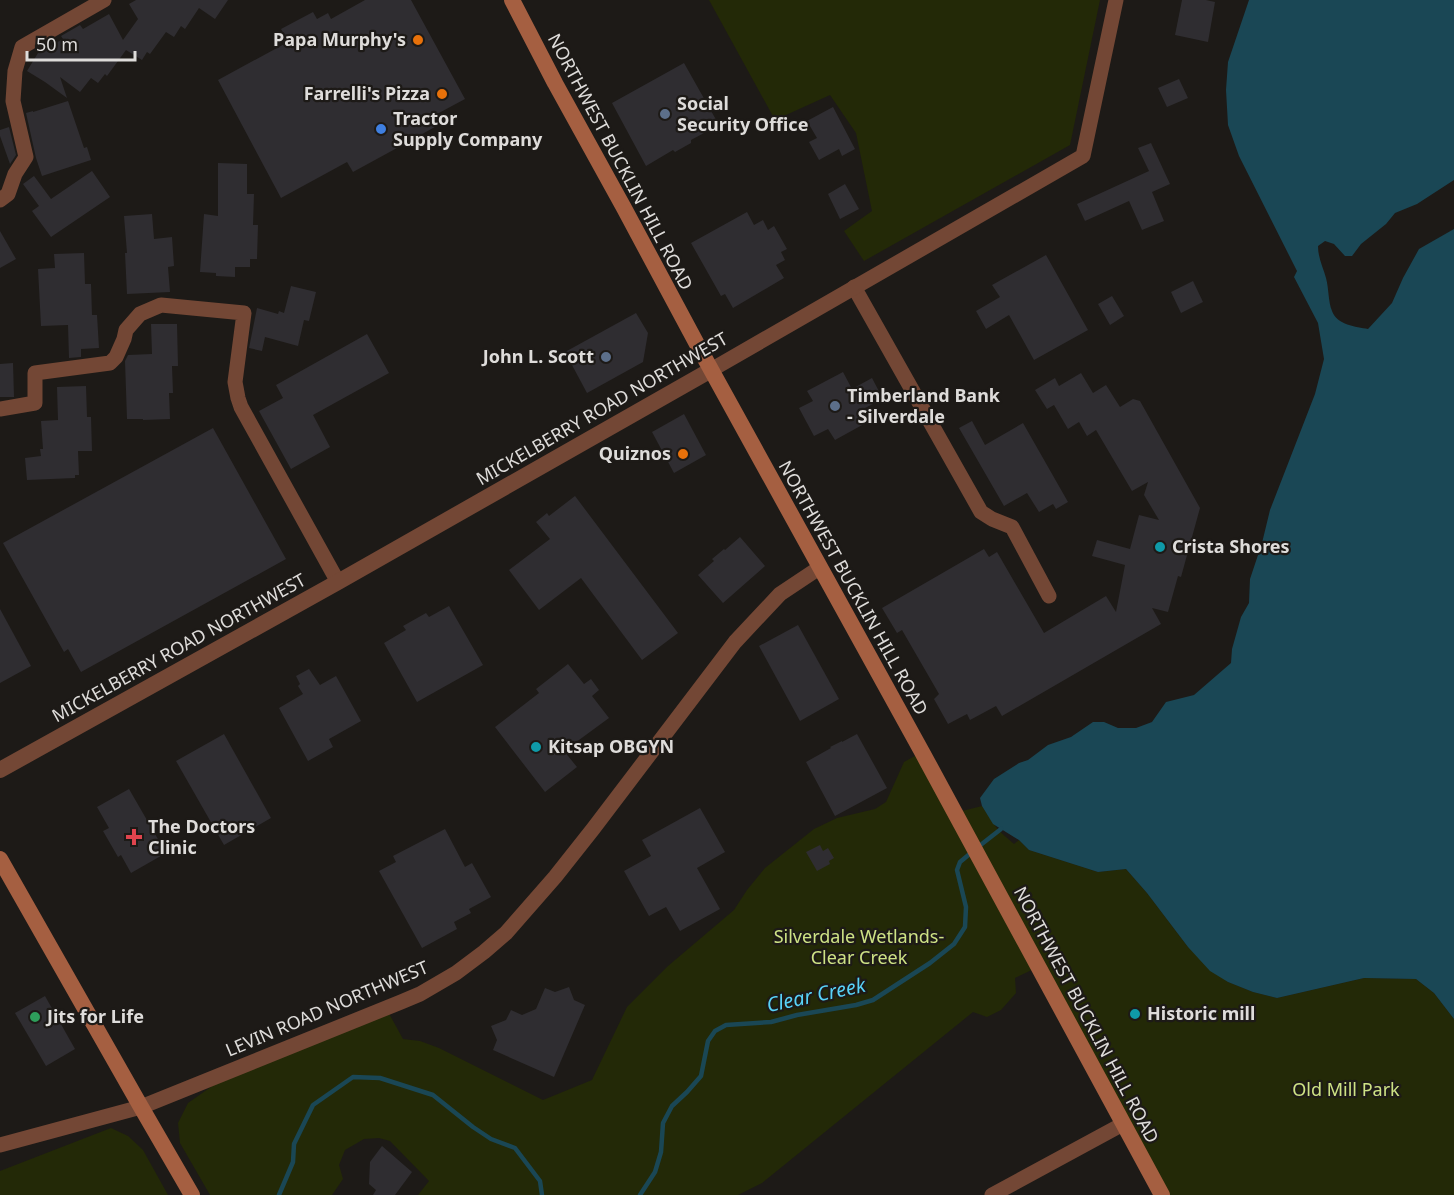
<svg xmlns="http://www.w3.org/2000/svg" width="1454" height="1195" viewBox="0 0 1454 1195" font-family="'Noto Sans',sans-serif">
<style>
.green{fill:#232907}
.water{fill:#1a4755}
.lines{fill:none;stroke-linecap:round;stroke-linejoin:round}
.stream{stroke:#1a4755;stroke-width:4.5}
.building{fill:#2f2d31}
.minor{stroke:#734735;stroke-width:15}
.tertiary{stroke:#734735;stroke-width:16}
.secondary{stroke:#a55f41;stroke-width:16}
.food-dot{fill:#e8710a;stroke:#1d1a17;stroke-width:2}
.service-dot{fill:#5c6f8a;stroke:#1d1a17;stroke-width:2}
.shop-dot{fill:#3f7fe0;stroke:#1d1a17;stroke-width:2}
.culture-dot{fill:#0f9aa8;stroke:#1d1a17;stroke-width:2}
.health-dot{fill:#e0444e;stroke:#1d1a17;stroke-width:2}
.leisure-dot{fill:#2e9e5b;stroke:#1d1a17;stroke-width:2}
.labels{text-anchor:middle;stroke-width:4.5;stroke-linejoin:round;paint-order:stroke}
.poi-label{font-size:18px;font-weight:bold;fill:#dedcda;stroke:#1d1a17;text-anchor:start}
.street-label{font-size:18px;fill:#dedcda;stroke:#1d1a17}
.park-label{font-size:18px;fill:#cee285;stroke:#1d1a17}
.water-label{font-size:20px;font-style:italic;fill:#58d2f8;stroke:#1d1a17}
</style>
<rect width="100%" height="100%" fill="#1d1a17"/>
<g class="green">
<polygon points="709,0 1100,0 1070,145 864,261 844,231 872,211 856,133 830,95 775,120"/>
<polygon points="922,752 962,811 982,806 998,830 1014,844 1019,840 1029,850 1098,872 1126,869 1147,893 1188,947 1228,982 1253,992 1277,998 1364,978 1416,979 1434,993 1454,1019 1454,1195 1162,1195 1038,967 1015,978 1016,993 1001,1010 987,1017 973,1012 762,1183 738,1195 418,1195 429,1181 390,1141 379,1138 364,1139 345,1150 339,1165 343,1179 332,1195 210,1195 180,1143 178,1123 188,1103 238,1068 386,1008 403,1039 420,1041 439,1048 543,1100 592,1080 627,1007 668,966 734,910 747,890 765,868 814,829 837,818 875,809 886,802 904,762"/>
<polygon points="111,1128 128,1136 143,1150 168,1195 0,1195 0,1171"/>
</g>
<path class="water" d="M1249 0H1454V180L1417 204 1395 213 1386 224 1361 244 1352 256H1345L1334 244 1325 241 1318 246C1318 258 1323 267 1326 278 1329 289 1328 301 1332 311 1337 325 1356 327 1368 329L1392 303 1403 278 1419 249 1454 229V1019L1434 993 1416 979 1364 978 1277 998 1253 992 1228 982 1210 971 1188 947 1147 893 1126 869 1098 872 1029 850 1019 840 993 824 982 806 980 798 994 779 1019 763 1028 760 1048 745 1071 737 1093 722H1104L1118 728H1136L1152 722 1166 702 1194 695 1231 663 1232 649 1241 617 1249 603 1250 579 1262 543 1270 510 1315 394 1324 359 1318 323 1294 277 1297 271 1239 156 1228 125 1226 90 1228 62Z"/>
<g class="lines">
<g class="stream">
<polyline points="978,847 1001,829"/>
<polyline points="279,1195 293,1162 294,1144 313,1105 353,1077 380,1078 433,1095 473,1127 491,1139 515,1148 540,1181 542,1195"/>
<polyline points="640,1195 655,1172 661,1152 663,1123 672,1106 687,1092 701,1076 708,1041 715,1031 726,1025 771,1022 797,1015 856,1005 873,1000 930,963 954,944 965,927 966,907 957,870 960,862 972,852"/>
</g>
</g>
<g class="building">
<polygon points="136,0 228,0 215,19 199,8 185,29 181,26 174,37 166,32 150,54 147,52 142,60 126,50 107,76 105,74 98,83 91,78 80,92 60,77 67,98 45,82 27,71 38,53 63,39 61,36 80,25 83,29 109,14 123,40 138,19 129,4"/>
<polygon points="365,0 411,0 465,99 437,114 442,123 397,148 353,172 347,162 281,198 218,80 288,42 281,29 313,12 317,19 328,13 331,19"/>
<polygon points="1182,0 1206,0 1215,2 1208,42 1175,35"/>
<polygon points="684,63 719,125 691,140 691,143 675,152 673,150 646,166 612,103"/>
<polygon points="1179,79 1188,98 1167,107 1158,88"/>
<polygon points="68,101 84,148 87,147 91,160 42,176 36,158 26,113 33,111 33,112"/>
<polygon points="833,107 855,149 842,156 839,149 819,160 809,142 817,138 807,121"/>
<polygon points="9,127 16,155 10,164 0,136 0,130"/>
<polygon points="1151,143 1170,184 1152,192 1164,221 1142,230 1129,201 1085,221 1077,204 1149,171 1138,148"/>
<polygon points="218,163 247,164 247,194 254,194 253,225 258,225 257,259 250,259 250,267 235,267 235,277 216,276 216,273 200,272 204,214 218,216"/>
<polygon points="92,171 110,197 51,237 32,211 39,206 23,184 34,176 51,199"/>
<polygon points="845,184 859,209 840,219 828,194"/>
<polygon points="747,212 754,225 763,220 768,230 774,226 787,249 781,252 785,260 776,265 784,278 733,308 725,294 721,296 691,243"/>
<polygon points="152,214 154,239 172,237 174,266 168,267 170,292 127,294 125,253 127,253 124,216"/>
<polygon points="0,231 16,259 0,268"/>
<polygon points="84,253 85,284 91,284 92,315 97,315 99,348 81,349 81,357 69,358 68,325 41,326 38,269 55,268 54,254"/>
<polygon points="1046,255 1088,330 1034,360 1009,315 986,329 976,311 1000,297 992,285"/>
<polygon points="1193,281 1203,302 1181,313 1171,292"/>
<polygon points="291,286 316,292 309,321 304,320 298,346 265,337 262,351 249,348 257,308 278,314 279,311 284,313"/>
<polygon points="1112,296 1124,316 1110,325 1098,304"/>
<polygon points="636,313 648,333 643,362 587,393 565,352"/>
<polygon points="151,324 177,324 178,366 172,366 173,393 169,393 170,419 143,420 143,419 127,419 125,361 128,355 152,354"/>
<polygon points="367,334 389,373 313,415 330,447 291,469 259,411 283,398 276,385"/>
<polygon points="13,363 14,397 0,397 0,364"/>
<polygon points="843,372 852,389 872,378 883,399 857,412 864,424 835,440 828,429 814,436 799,408 813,401 807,391"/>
<polygon points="1081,373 1093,393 1106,385 1120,407 1133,399 1140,401 1200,508 1181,577 1178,576 1168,612 1152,608 1161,624 1002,716 996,706 970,720 967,714 948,724 934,699 939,694 902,630 897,633 882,608 984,549 989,557 997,552 1044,633 1106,596 1116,612 1125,565 1092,556 1097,540 1130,549 1139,515 1159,520 1144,495 1148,482 1132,491 1096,430 1087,436 1079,422 1068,429 1054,405 1047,409 1035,390 1055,378 1059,386"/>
<polygon points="86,386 87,417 91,417 92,451 78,451 79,475 75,475 75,478 27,480 25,458 41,456 40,449 43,449 41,421 58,420 57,387"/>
<polygon points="684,414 706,455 674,473 652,432"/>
<polygon points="972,421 985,445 1023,423 1068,502 1056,509 1053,504 1039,512 1027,493 1004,506 959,428"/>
<polygon points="213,428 286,559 81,672 68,649 64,652 3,543"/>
<polygon points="575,496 678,633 642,660 581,578 539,610 509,570 550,539 536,522 547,513 549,516"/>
<polygon points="740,537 765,566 723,603 698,575 714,561 712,559 724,549 725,550"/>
<polygon points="449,606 483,665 417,702 384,643 406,630 403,626 426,613 429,617"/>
<polygon points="0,609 31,666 0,683"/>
<polygon points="798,625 839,699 800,721 759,646"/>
<polygon points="568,664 584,684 591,679 599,690 592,696 609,718 564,751 577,767 545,792 495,727 539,693 536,689"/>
<polygon points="309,669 320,685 336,676 361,721 329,739 333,747 308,761 279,708 303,694 298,686 300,684 296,676"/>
<polygon points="224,734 271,818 224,845 176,761"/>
<polygon points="857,734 887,788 835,816 806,762 831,748 830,747 842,741 842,742"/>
<polygon points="129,789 166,853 131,873 121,855 118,857 103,831 109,828 97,807"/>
<polygon points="700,808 725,852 697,868 720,909 680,931 666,907 649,916 624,871 651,856 642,840"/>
<polygon points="445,829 465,867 472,863 491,897 469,909 471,913 454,922 457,929 422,948 379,871 396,862 393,856"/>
<polygon points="820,845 823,851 828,848 834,858 829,861 830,864 817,871 806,852"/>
<polygon points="569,987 574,1000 585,1005 554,1077 493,1050 497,1040 491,1026 506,1020 511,1010 522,1015 536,1009 545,988 555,992"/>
<polygon points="45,996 75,1049 46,1066 15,1013"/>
<polygon points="382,1146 412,1172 395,1195 373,1195 376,1190 369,1184 370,1162"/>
</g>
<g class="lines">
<g class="minor">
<polyline points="0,200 8,194 15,174 26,157 13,101 15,71 22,47 104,0"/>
<polyline points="854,287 981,512 992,519 1012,527 1049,596"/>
<polyline points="711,370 1083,156 1116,0"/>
<polyline points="0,409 35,403 35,373 110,363 116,357 124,339 126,330 140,314 161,305 244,313 235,382 238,398 241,407 338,582"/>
<polyline points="0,1145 141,1107 401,1002 420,994 456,973 484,952 506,933 555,877 593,829 735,642 780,594 819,568"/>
<polyline points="992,1195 1123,1124"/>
</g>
<polyline class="tertiary" points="0,770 338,582 711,370"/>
<g class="secondary">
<polyline points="512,0 555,83 624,208 698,346 922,752 1162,1195"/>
<polyline points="0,859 141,1107 192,1195"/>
</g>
</g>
<g class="food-dot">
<circle cx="418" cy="40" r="6"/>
<circle cx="442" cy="94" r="6"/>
<circle cx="683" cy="454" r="6"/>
</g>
<g class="service-dot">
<circle cx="665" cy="114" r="6"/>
<circle cx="606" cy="357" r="6"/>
<circle cx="835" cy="406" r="6"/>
</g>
<circle class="shop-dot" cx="381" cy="129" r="6"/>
<g class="culture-dot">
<circle cx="1160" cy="547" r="6"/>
<circle cx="536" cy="747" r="6"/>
<circle cx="1135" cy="1014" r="6"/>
</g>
<path class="health-dot" d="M131 828h6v6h6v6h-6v6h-6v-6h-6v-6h6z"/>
<circle class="leisure-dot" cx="35" cy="1017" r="6"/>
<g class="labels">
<g class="poi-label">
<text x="406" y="46" text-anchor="end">Papa Murphy's</text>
<text x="430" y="100" text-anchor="end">Farrelli's Pizza</text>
<text x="677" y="110">Social<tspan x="677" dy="21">Security Office</tspan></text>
<text x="393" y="125">Tractor<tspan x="393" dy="21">Supply Company</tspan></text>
<text x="594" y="363" text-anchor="end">John L. Scott</text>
<text x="847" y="402">Timberland Bank<tspan x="847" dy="21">- Silverdale</tspan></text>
<text x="671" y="460" text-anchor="end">Quiznos</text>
<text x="1172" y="553">Crista Shores</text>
<text x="548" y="753">Kitsap OBGYN</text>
<text x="148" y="833">The Doctors<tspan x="148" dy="21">Clinic</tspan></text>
<text x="1147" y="1020">Historic mill</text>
<text x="47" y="1023">Jits for Life</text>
</g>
<g class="street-label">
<text transform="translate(620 162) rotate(62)" y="6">NORTHWEST BUCKLIN HILL ROAD</text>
<text transform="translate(602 409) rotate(-30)" y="6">MICKELBERRY ROAD NORTHWEST</text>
<text transform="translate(853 588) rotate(61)" y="6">NORTHWEST BUCKLIN HILL ROAD</text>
<text transform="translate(179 648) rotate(-29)" y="6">MICKELBERRY ROAD NORTHWEST</text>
<text transform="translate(327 1009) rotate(-23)" y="6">LEVIN ROAD NORTHWEST</text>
<text transform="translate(1086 1015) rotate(62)" y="6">NORTHWEST BUCKLIN HILL ROAD</text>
</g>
<g class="park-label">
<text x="859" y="943">Silverdale Wetlands-<tspan x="859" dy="21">Clear Creek</tspan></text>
<text x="1346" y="1096">Old Mill Park</text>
</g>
<g class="water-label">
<text transform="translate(816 995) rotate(-12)" y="7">Clear Creek</text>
</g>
</g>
<path d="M27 51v9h108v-9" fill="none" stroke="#dedcda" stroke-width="3"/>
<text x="36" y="51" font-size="18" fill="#dedcda" stroke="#1d1a17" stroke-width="4.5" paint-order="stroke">50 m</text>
</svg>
